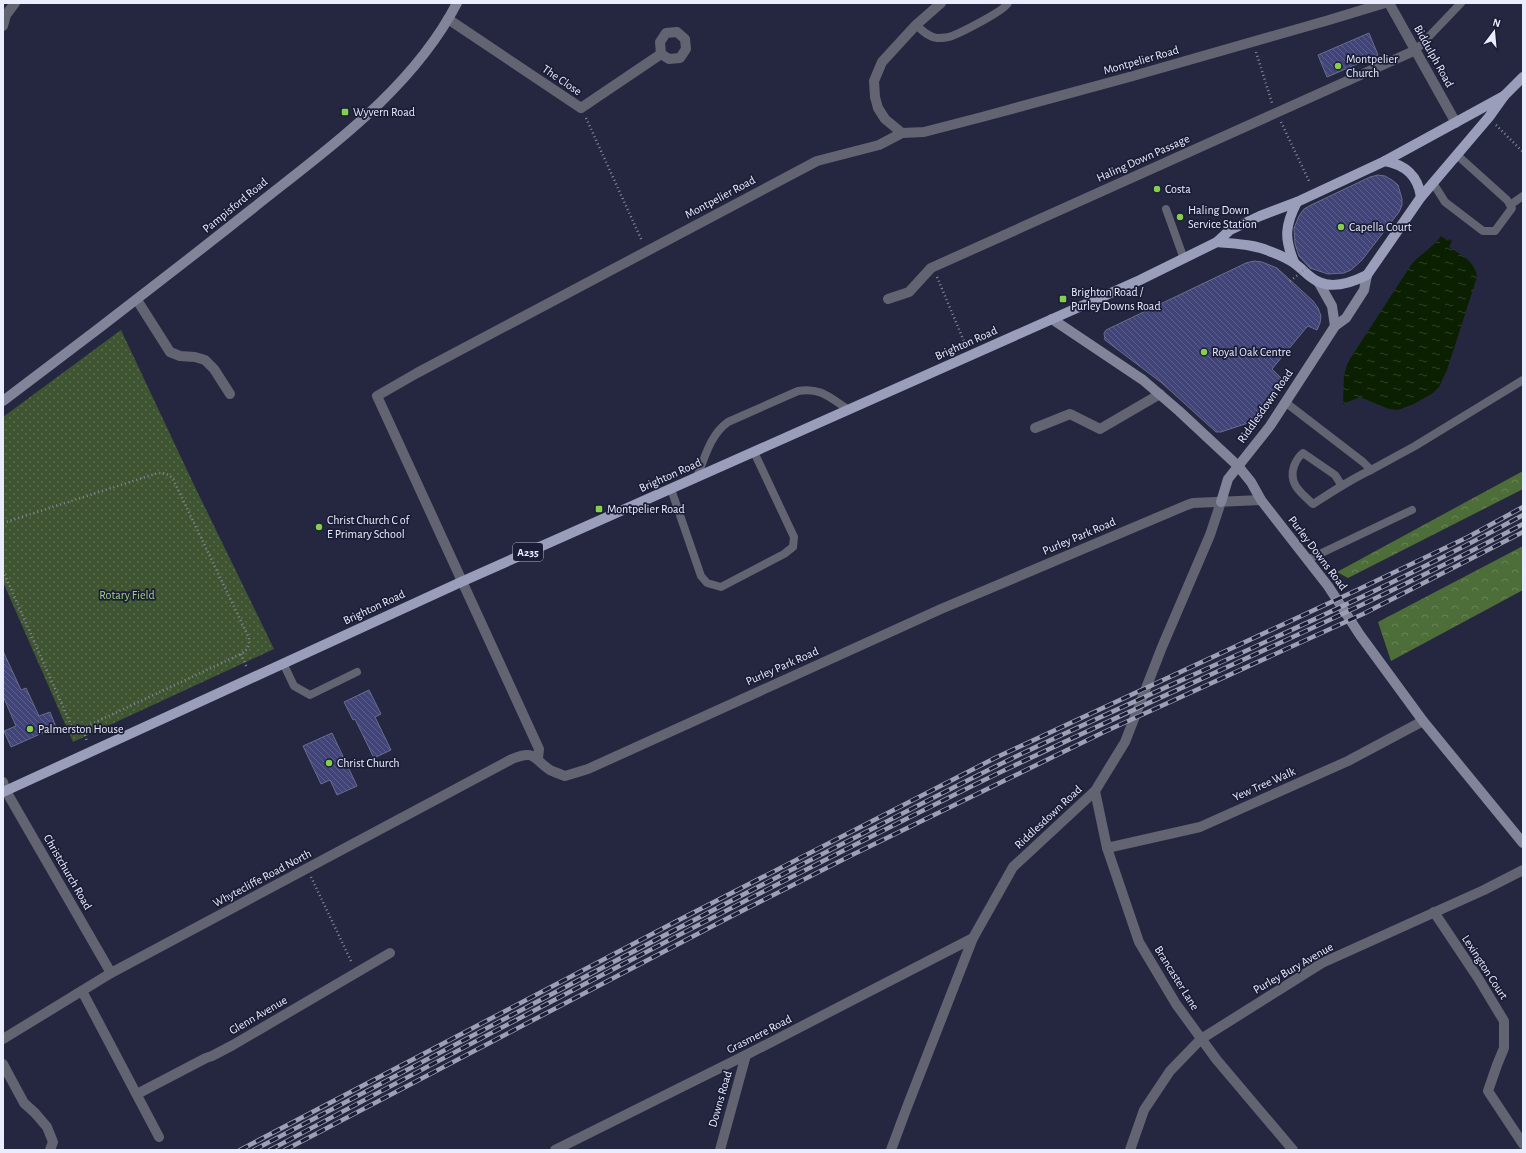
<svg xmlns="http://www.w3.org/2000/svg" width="1526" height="1153" viewBox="0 0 1526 1153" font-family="'Alegreya Sans',sans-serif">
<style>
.forest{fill:url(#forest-crowns)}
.park{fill:url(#park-dots)}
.water{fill:url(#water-ripples)}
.building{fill:url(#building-back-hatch);stroke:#696d8b}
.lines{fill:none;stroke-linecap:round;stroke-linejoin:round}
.path{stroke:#86889e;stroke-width:2.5;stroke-dasharray:1 3;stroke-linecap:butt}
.lane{stroke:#626472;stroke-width:8}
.street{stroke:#626472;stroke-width:10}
.secondary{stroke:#82859a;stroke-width:10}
.primary{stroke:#9b9eba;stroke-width:10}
.rail-casing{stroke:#9da0b5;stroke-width:4.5}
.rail{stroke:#1b1d36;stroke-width:3;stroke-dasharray:9;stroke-linecap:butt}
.path-bridge{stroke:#86889e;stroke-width:2.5;stroke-dasharray:1 3;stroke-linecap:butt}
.poi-dot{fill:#84cf4d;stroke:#1b1d36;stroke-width:1.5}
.labels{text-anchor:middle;stroke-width:3.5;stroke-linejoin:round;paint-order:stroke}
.shield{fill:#1b1d36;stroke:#acafc2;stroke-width:1}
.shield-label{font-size:11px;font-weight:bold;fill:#eaedfe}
.street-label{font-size:12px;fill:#eaedfe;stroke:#1b1d36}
.poi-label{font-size:12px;fill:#eaedfe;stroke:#1b1d36;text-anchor:start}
.park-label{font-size:12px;fill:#a1d283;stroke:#1b1d36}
</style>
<defs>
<pattern id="forest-crowns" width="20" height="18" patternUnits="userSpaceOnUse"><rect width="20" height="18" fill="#4d6e38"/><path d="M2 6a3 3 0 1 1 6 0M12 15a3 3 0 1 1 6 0" fill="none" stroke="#678356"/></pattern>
<pattern id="park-dots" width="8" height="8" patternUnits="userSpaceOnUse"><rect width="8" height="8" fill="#3f5532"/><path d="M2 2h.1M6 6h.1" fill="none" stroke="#5b6e51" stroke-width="1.8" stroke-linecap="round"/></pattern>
<pattern id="water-ripples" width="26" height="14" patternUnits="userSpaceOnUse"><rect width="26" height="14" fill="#0a2000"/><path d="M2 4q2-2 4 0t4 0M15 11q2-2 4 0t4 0" fill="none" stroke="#2e4126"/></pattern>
<pattern id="building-back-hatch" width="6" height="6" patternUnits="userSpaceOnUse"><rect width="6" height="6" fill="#404479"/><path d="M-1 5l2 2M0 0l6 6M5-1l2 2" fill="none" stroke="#5c5f8d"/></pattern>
</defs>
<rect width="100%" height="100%" fill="#252741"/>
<g class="forest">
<polygon points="1523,471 1523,489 1348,578 1337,572"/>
<polygon points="1523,546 1523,590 1391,661 1378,622"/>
</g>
<polygon class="park" points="121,330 194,485 274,649 73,742 3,582 3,417"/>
<path class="water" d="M1441 236 1448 241 1449 239 1452 241 1449 247C1461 255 1475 261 1477 277L1447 370 1439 387 1433 393 1414 404 1398 410 1389 409 1360 397 1343 404 1344 375 1348 362 1411 265C1420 254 1435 246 1441 236Z"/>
<g class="building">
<polygon points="1369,33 1378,55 1327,77 1318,55"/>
<polygon points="1378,175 1385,176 1392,180 1398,185 1402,199 1402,205 1399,212 1362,260 1351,270 1344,273 1328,274 1310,268 1299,256 1295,244 1294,228 1299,216 1304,209 1311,205 1370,177"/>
<polygon points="1254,261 1262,262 1277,268 1313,301 1318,308 1321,316 1320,323 1317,330 1308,326 1306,328 1272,369 1282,379 1254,421 1221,432 1216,432 1162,383 1105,340 1104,333 1106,330 1246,263"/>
<polygon points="3,651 21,690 26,688 39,716 50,712 56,727 11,747 4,731 16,726 3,696"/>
<polygon points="369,690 381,714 375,717 391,750 374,758 355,719 353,720 344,702"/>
<polygon points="332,733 357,786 337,795 330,780 321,784 303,746"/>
</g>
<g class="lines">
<g class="path">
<polyline points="1256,52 1272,103"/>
<polyline points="586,118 642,241"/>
<polyline points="1281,122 1310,183"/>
<polyline points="1496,125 1523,152"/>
<polyline points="937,277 966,346"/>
<path d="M3 523 158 473C165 473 168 474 173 479L249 638C249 646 248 650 241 654L83 728"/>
<polyline points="3,571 71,725 83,728 87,742"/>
<polyline points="241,654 247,668"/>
<polyline points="311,877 352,963"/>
</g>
<g class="lane">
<path d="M916 25C922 30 928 37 937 38 941 38 947 38 952 36 962 32 1004 11 1008 3"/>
<polyline points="1416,50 1461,3"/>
<polyline points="1433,183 1445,202 1483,231 1495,231 1512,208 1507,200 1457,155"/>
<polyline points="1510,205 1523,196"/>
<polyline points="1166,209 1184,259"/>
<polyline points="1285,402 1363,462 1371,470 1415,446 1523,380"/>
<path d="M697 477C705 457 710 435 728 422L798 391C821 387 830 398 849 410"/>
<path d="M1342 486 1335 475 1303 453C1298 457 1296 461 1294 466 1288 484 1301 493 1313 504 1332 492 1351 479 1371 470"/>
<polyline points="671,489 701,576 707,583 721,587 784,554 793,547 794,537 754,452"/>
<polyline points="1307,560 1412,510"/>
<polyline points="283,663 294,686 310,695 357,672"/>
</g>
<g class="street">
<polyline points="1389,3 1456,123"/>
<polyline points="448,19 581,108 661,54"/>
<polyline points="3,26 6,15 15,3"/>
<polygon points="677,32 685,39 686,49 680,58 669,59 661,54 660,42 666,33"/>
<polyline points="902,133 885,119 878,108 875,97 874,81 882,62 916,25 941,3"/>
<polyline points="888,299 909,292 931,268 1416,50"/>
<polyline points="137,300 170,352 180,356 195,357 205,360 214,369 230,394"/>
<polyline points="1035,428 1070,414 1100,429 1160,394"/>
<polyline points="538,758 539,749 377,396 417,373 817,161 879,145 902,133 924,132 982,117 1133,76 1329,20 1385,3"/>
<polyline points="3,782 6,791 111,973"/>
<polyline points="1095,791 1107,848 1139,942 1176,1004 1216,1059 1293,1150"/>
<polyline points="1107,848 1200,827 1348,761 1423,721"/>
<polyline points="1434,912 1478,978 1504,1021 1504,1048 1497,1065 1488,1091 1523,1144"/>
<polyline points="82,991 159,1137"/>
<path d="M3 1039 111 973 512 759C536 749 533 759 550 770 554 772 560 774 565 776L588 769 941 609 1187 505 1193 503 1261 500"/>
<polyline points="3,1064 24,1103 35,1113 47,1127 53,1142 50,1150"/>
<polyline points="137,1094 206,1058 212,1056 233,1045 390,953"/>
<polyline points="555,1150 746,1055 973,938"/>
<polyline points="720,1150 746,1055"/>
<polyline points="891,1150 907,1107 973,938 1013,867 1095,791 1125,742 1162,647 1210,535 1221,502"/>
<polyline points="1130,1150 1144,1110 1170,1071 1201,1039 1322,963 1484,890 1523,870"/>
</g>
<g class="secondary">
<polyline points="1319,283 1332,306 1335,326"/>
<polyline points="1052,319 1143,380 1179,411 1238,466 1251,482 1261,500 1328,586 1360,635 1423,721 1523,843"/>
<path d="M3 401C87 338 170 274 252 209 327 149 412 90 457 3"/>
<polyline points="1221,502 1228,479 1270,426 1335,326 1346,318 1364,290 1367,275"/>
</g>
<g class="primary">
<path d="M1385 161C1406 165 1418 176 1421 197"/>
<path d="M1217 242C1235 244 1253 244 1269 251 1277 254 1287 258 1294 263 1303 269 1309 278 1319 282 1334 289 1353 282 1367 275L1421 197 1489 117 1504 96 1523 77"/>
<path d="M1294 262C1284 238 1285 225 1297 202"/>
<polyline points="3,792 461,582 1140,280 1217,242 1230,230 1260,216 1297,202 1385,161 1504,96"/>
</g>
<g class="rail-casing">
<g id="rail">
<polyline points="240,1150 675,922 995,758 1355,591 1468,537 1523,507"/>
<path d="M254 1150C450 1048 645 944 842 844 902 814 961 783 1021 754 1188 675 1360 604 1523 515"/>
<path d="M270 1150C502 1027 735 904 970 787 1153 697 1343 620 1523 524"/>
<polyline points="285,1150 728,918 854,854 1104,732 1363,614 1523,532"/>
</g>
</g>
<use href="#rail" class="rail"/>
<polyline class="path-bridge" points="1290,281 1309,266"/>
</g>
<g class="poi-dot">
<circle cx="1338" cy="66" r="4"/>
<rect x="341" y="108" width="8" height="8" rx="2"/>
<circle cx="1157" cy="189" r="4"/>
<circle cx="1180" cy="217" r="4"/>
<circle cx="1341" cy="227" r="4"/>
<rect x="1059" y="295" width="8" height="8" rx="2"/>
<circle cx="1204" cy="352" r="4"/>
<rect x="595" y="505" width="8" height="8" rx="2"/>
<circle cx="319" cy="527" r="4"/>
<circle cx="30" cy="729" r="4"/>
<circle cx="329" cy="763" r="4"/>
</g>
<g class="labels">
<rect class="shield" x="513" y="543" width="30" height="18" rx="3"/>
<g class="shield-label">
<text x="528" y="556">A235</text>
</g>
<g class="street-label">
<text transform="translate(1434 56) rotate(61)" y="4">Biddulph Road</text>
<text transform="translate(1141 60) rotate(-16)" y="4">Montpelier Road</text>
<text transform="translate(562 80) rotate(34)" y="4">The Close</text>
<text transform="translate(1143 158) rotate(-24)" y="4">Haling Down Passage</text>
<text transform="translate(720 197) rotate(-28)" y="4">Montpelier Road</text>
<text transform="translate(235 205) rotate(-39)" y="4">Pampisford Road</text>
<text transform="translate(966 343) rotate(-24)" y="4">Brighton Road</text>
<text transform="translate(1265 406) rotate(-55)" y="4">Riddlesdown Road</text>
<text transform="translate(670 475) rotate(-24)" y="4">Brighton Road</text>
<text transform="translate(1079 536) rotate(-23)" y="4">Purley Park Road</text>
<text transform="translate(1318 553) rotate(53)" y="4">Purley Downs Road</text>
<text transform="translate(374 607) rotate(-25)" y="4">Brighton Road</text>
<text transform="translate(782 666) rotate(-24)" y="4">Purley Park Road</text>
<text transform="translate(1264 784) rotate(-24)" y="4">Yew Tree Walk</text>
<text transform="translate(1048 817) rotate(-43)" y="4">Riddlesdown Road</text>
<text transform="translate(68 872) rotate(60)" y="4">Christchurch Road</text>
<text transform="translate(262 878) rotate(-28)" y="4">Whytecliffe Road North</text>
<text transform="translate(1485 967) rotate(57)" y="4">Lexington Court</text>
<text transform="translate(1293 968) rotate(-30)" y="4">Purley Bury Avenue</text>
<text transform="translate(1177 978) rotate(58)" y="4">Brancaster Lane</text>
<text transform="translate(258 1015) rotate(-30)" y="4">Glenn Avenue</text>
<text transform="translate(759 1034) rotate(-27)" y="4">Grasmere Road</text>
<text transform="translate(720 1099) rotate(-74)" y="4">Downs Road</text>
</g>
<g class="poi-label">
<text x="1346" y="63">Montpelier<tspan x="1346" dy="14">Church</tspan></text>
<text x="353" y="116">Wyvern Road</text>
<text x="1165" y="193">Costa</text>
<text x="1188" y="214">Haling Down<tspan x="1188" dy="14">Service Station</tspan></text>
<text x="1349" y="231">Capella Court</text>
<text x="1071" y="296">Brighton Road /<tspan x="1071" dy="14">Purley Downs Road</tspan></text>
<text x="1212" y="356">Royal Oak Centre</text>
<text x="607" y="513">Montpelier Road</text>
<text x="327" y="524">Christ Church C of<tspan x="327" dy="14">E Primary School</tspan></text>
<text x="38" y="733">Palmerston House</text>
<text x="337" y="767">Christ Church</text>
</g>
<g class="park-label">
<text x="127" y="599">Rotary Field</text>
</g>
</g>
<rect width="1526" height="1153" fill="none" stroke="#eaedfe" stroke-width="8"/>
<g transform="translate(1494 32) rotate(16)" stroke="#1b1d36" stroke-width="3" paint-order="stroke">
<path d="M0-3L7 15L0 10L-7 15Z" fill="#eaedfe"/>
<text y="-6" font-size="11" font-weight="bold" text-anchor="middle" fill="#eaedfe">N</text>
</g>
</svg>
